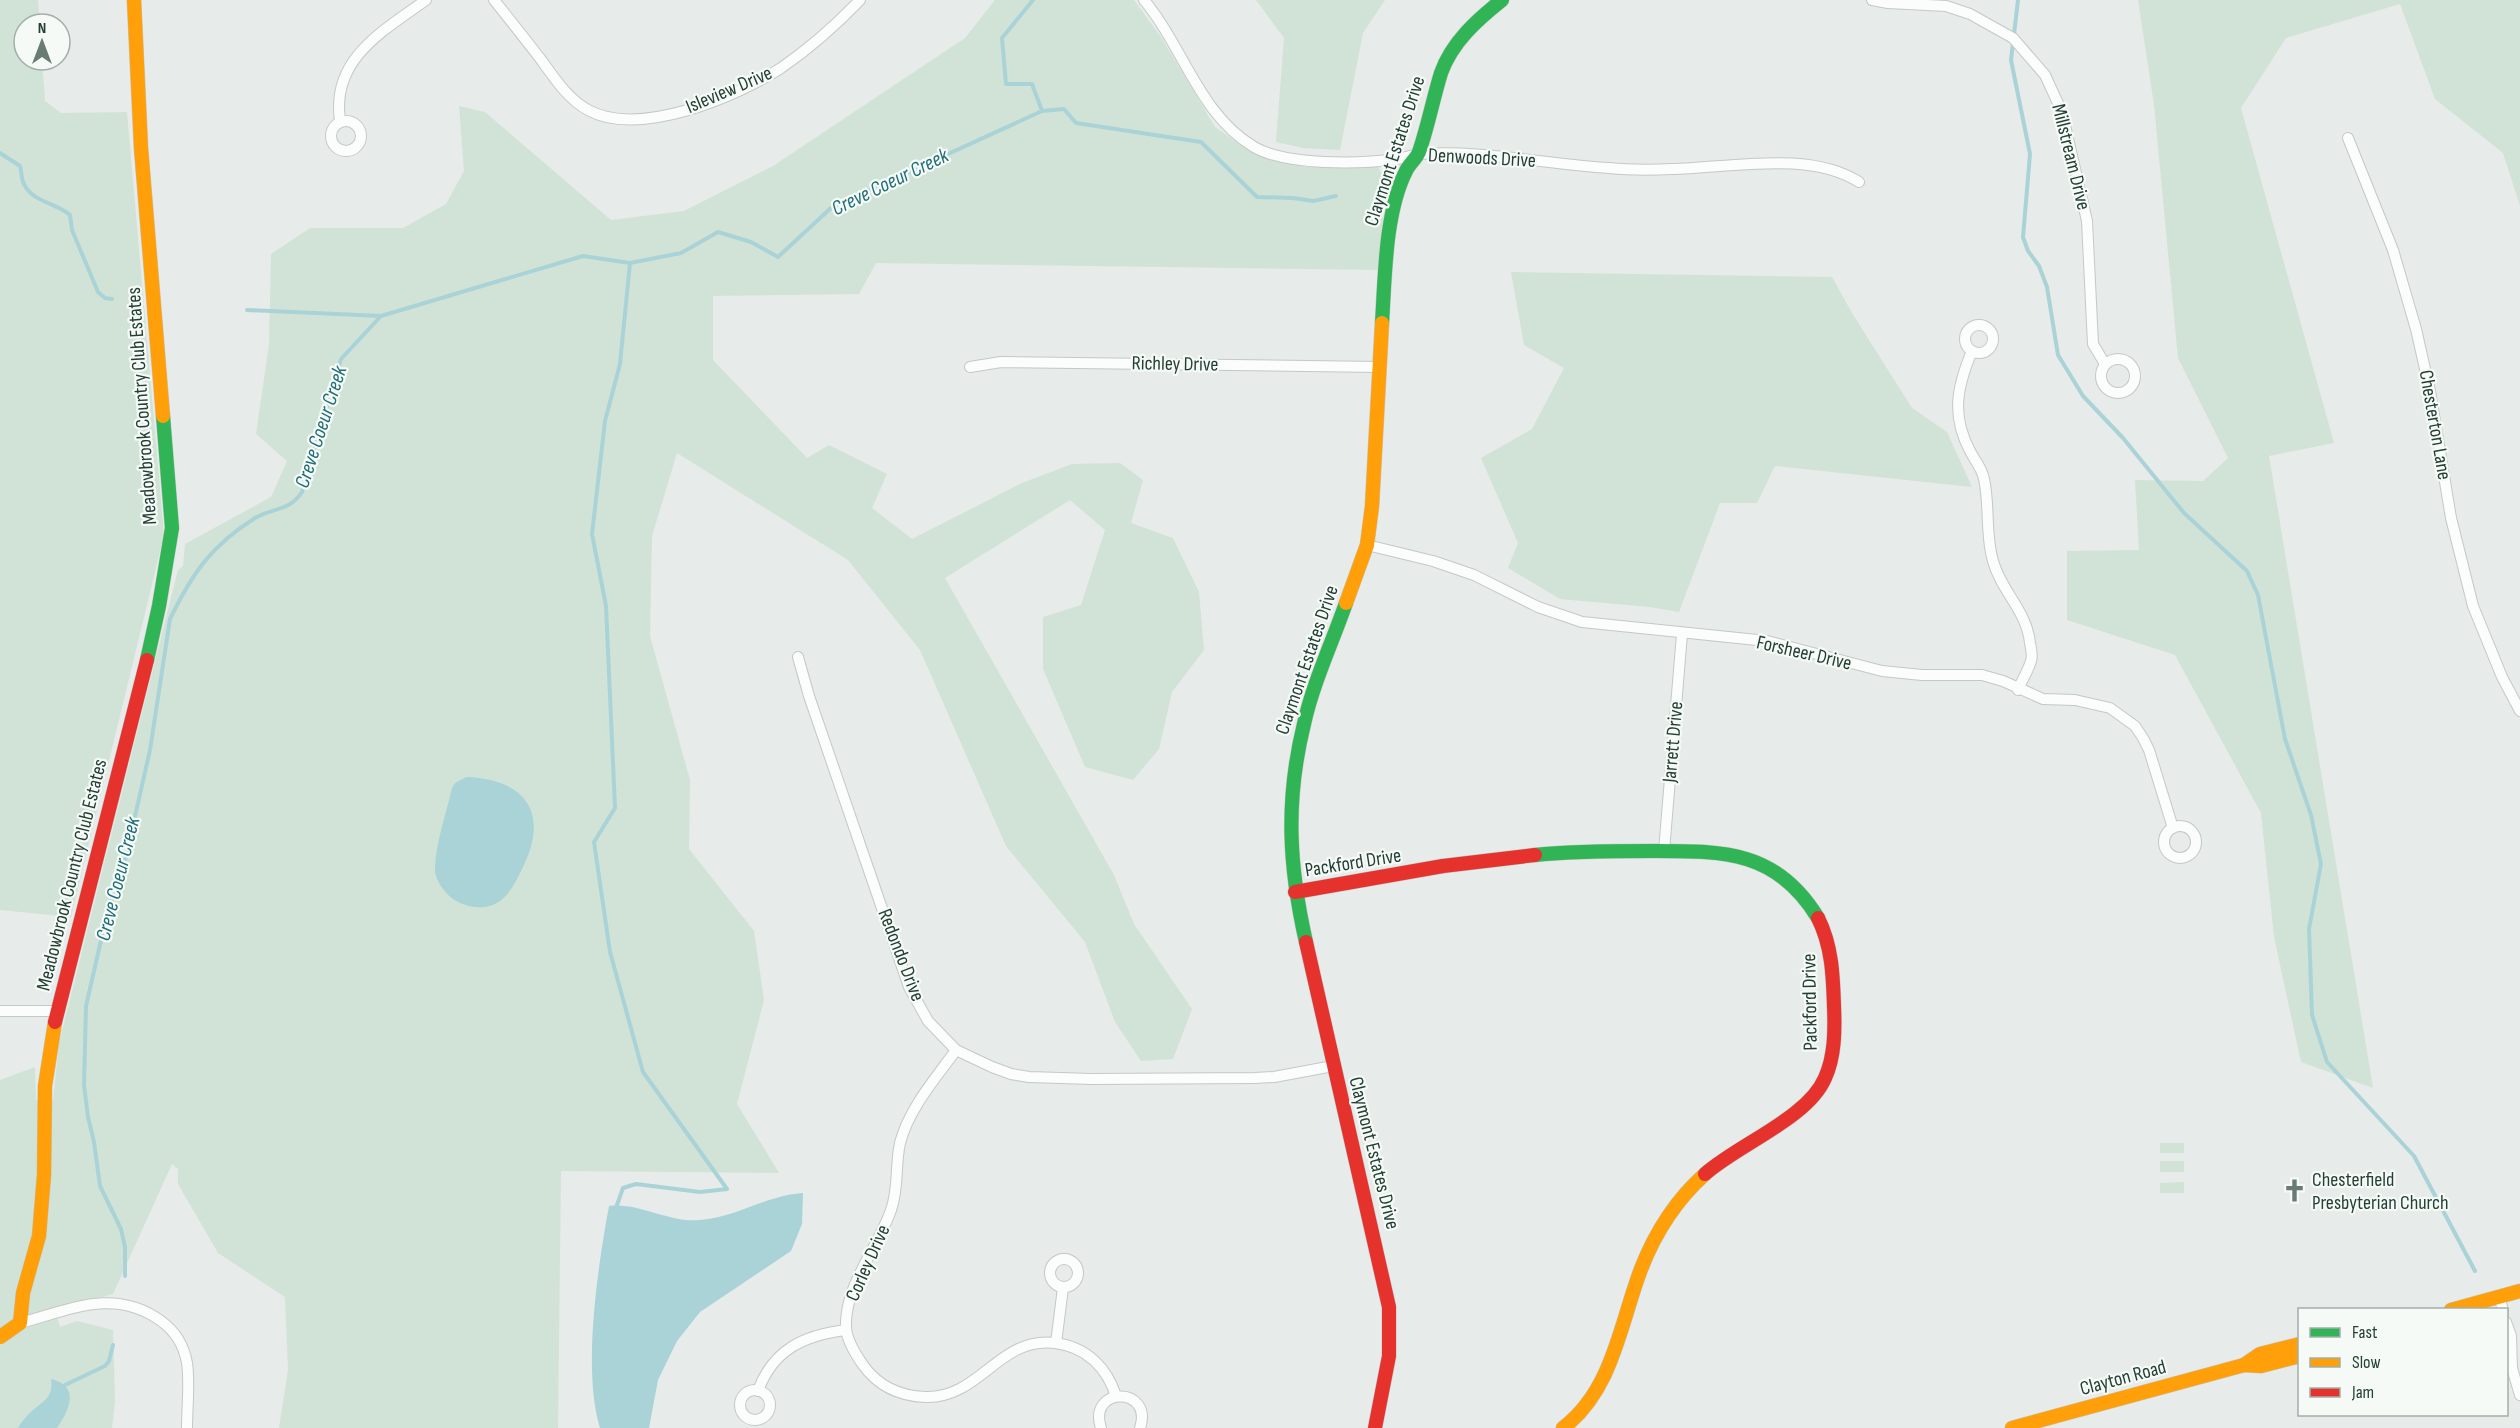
<svg xmlns="http://www.w3.org/2000/svg" width="2520" height="1428" font-family="'Sofia Sans Condensed',sans-serif">
<rect width="100%" height="100%" fill="#e7ebe9"/>
<g fill="#d1e3d6">
<path d="M 0,0 L 38,0 L 40,24 L 24,24 L 24,60 L 42,60 L 45,101 L 61,113 L 127,112 L 164,535 L 71,917 L 0,910 Z"/>
<path d="M 995,0 L 1134,0 L 1161,37 L 1215,127 L 1238,143 L 1268,158 L 1306,167 L 1349,164 L 1378,167 L 1386,181 L 1378,270 L 876,263 L 859,294 L 713,296 L 713,360 L 807,458 L 829,445 L 887,474 L 872,508 L 912,539 L 1022,483 L 1072,464 L 1120,463 L 1143,480 L 1131,523 L 1173,538 L 1199,592 L 1204,650 L 1172,692 L 1159,749 L 1133,780 L 1085,767 L 1043,669 L 1043,617 L 1081,605 L 1105,530 L 1070,500 L 945,578 L 1114,875 L 1134,924 L 1192,1009 L 1173,1059 L 1141,1061 L 1115,1022 L 1085,942 L 1006,846 L 920,650 L 848,560 L 677,453 L 652,536 L 650,636 L 690,780 L 689,849 L 754,931 L 764,1000 L 737,1104 L 779,1173 L 561,1171 L 558,1428 L 279,1428 L 288,1370 L 285,1297 L 218,1253 L 178,1184 L 178,1169 L 172,1164 L 113,1294 L 13,1320 L 0,1330 L 0,1080 L 35,1067 L 36,1100 L 53,1101 L 59,1043 L 178,570 L 183,566 L 185,544 L 271,497 L 287,461 L 256,434 L 269,344 L 271,254 L 310,228 L 403,228 L 446,204 L 464,171 L 459,106 L 485,112 L 611,220 L 684,211 L 773,166 L 965,38 Z"/>
<path d="M 1256,0 L 1385,0 L 1363,33 L 1340,150 L 1303,148 L 1276,142 L 1284,38 Z"/>
<path d="M 2138,0 L 2520,0 L 2520,206 L 2503,153 L 2435,99 L 2400,4 L 2286,38 L 2241,108 L 2334,443 L 2269,456 L 2373,1088 L 2301,1062 L 2274,937 L 2261,813 L 2175,655 L 2067,620 L 2067,551 L 2139,550 L 2135,480 L 2203,481 L 2228,458 L 2178,358 L 2154,105 Z"/>
<path d="M 1511,272 L 1832,277 L 1852,313 L 1912,408 L 1947,432 L 1972,487 L 1775,466 L 1757,503 L 1720,503 L 1679,612 L 1650,607 L 1560,599 L 1508,568 L 1518,543 L 1481,458 L 1532,429 L 1564,368 L 1524,345 Z"/>
<rect x="2160" y="1143" width="24" height="10"/>
<rect x="2160" y="1161" width="24" height="11"/>
<path d="M 2184,1182 L 2184,1193 L 2160,1193 L 2160,1183 Z"/>
<path d="M 57,1318 L 60,1327 L 77,1321 L 113,1330 L 115,1402 L 112,1428 L 0,1428 L 0,1346 L 21,1328 Z"/>
</g>
<g fill="#aad3d7">
<path d="M 466,777 C 525,779 550,812 523,867 C 517,879 511,893 500,901 C 486,911 466,908 453,899 C 445,893 434,879 435,868 C 436,842 446,814 452,788 L 455,783 Z"/>
<path d="M 803,1193 L 802,1224 L 791,1251 L 700,1312 L 677,1341 L 658,1380 L 649,1428 L 600,1428 C 582,1370 598,1266 609,1206 C 639,1202 668,1223 700,1220 C 735,1218 767,1195 803,1193 Z"/>
<path d="M 51,1379 C 81,1386 69,1411 57,1428 L 18,1428 C 21,1423 25,1417 30,1413 C 42,1401 54,1399 51,1379 Z"/>
</g>
<g fill="none" stroke-linecap="round" stroke-linejoin="round">
<g stroke="#aad3d7" stroke-width="4">
<path d="M 2018,0 L 2011,60 L 2030,154 L 2023,237 L 2028,251 L 2039,266 L 2047,287 L 2058,355 L 2083,396 L 2123,438 L 2184,513 L 2247,571 L 2258,595 L 2285,739 L 2311,815 L 2321,864 L 2309,929 L 2312,1015 L 2327,1062 L 2414,1156 L 2475,1271"/>
<path d="M 1042,111 L 1064,109 L 1076,123 L 1201,142 L 1257,197 L 1293,198 L 1313,201 L 1336,196"/>
<path d="M 0,153 L 20,166 C 22,173 21,180 25,186 C 34,202 58,204 70,215 L 72,230 L 98,292 L 105,298 L 112,299"/>
<path d="M 247,310 L 381,316"/>
<path d="M 617,1205 L 623,1188 L 636,1184 L 700,1192 L 727,1189 L 643,1072 L 610,952 L 594,842 L 615,808 L 606,606 L 592,534 L 605,421 L 620,364 L 630,263"/>
<path d="M 125,1276 L 125,1247 L 121,1229 L 100,1186 L 94,1142 L 88,1117 L 84,1085 L 86,1006 L 107,914 L 124,865 L 150,750 L 170,619 C 193,572 211,546 255,518 C 272,508 290,511 302,492 L 341,359 L 381,316 L 583,256 L 630,263 L 681,253 L 718,232 L 751,242 L 778,257 L 832,207 L 1042,111 L 1032,84 L 1006,84 L 1002,38 L 1033,0"/>
<path d="M 65,1385 L 105,1366 L 109,1361 L 113,1345"/>
</g>
<defs>
<g id="street">
<path d="M 494,0 C 510,20 526,40 542,61 C 555,79 568,99 588,110 C 639,138 736,97 781,68 C 810,48 836,25 860,0"/>
<path d="M 1144,0 C 1184,48 1199,114 1254,147 C 1287,166 1360,164 1397,159 C 1404,158 1412,155 1419,154 C 1483,150 1545,164 1609,168 C 1629,170 1651,170 1672,169 C 1729,168 1809,150 1859,182"/>
<path d="M 1872,0 L 1888,3 L 1946,6 L 1970,14 L 2013,38 L 2045,75 L 2062,112 L 2087,221 L 2093,344 L 2105,364"/>
<path d="M 340,120 C 331,59 383,31 426,0"/>
<circle cx="346" cy="136" r="15"/>
<path d="M 2348,138 L 2393,250 L 2416,329 L 2430,391 L 2451,518 L 2473,606 L 2502,677 L 2520,711"/>
<circle cx="1979" cy="339" r="14"/>
<path d="M 1972,351 C 1957,387 1951,415 1970,451 C 1975,461 1982,468 1984,479 C 1990,506 1985,534 1993,561 C 2001,591 2027,611 2030,643 C 2031,649 2033,655 2031,661 C 2028,671 2022,680 2018,690"/>
<circle cx="2118" cy="376" r="17"/>
<path d="M 970,367 L 1001,362 L 1380,367"/>
<path d="M 1367,545 L 1433,561 L 1474,575 L 1538,607 L 1582,622 L 1767,641 L 1882,671 L 1922,675 L 1982,675 L 2003,681 L 2043,699 L 2075,700 L 2110,708 L 2135,726 L 2143,738 L 2149,750 L 2173,828"/>
<path d="M 798,657 L 809,696 L 909,987 L 928,1021 L 956,1050 L 992,1067 L 1011,1074 L 1029,1077 L 1092,1079 L 1255,1078 L 1274,1077 L 1333,1066"/>
<circle cx="2180" cy="842" r="16"/>
<path d="M 1664,851 L 1682,634"/>
<path d="M 0,1011 L 57,1011"/>
<path d="M 956,1050 C 936,1078 909,1108 900,1143 C 895,1165 899,1188 891,1210 C 878,1248 844,1286 846,1328 C 847,1341 856,1355 863,1365 C 878,1386 900,1396 925,1397 C 980,1399 999,1336 1055,1343 C 1087,1347 1107,1368 1116,1396"/>
<circle cx="1064" cy="1273" r="14"/>
<path d="M 2499,1297 L 2503,1310"/>
<path d="M 2506,1322 L 2511,1336 L 2512,1368 L 2520,1395"/>
<path d="M 20,1323 C 70,1310 114,1287 161,1321 C 175,1331 184,1346 187,1363 C 190,1384 187,1407 187,1428"/>
<path d="M 1056,1343 L 1063,1288"/>
<circle cx="755" cy="1405" r="15"/>
<path d="M 758,1391 C 773,1349 805,1335 846,1330"/>
<path d="M 1101,1428 C 1087,1386 1154,1386 1140,1428"/>
</g>
<g id="fast">
<path d="M 1382,323 C 1385,277 1385,212 1406,171 C 1409,164 1416,159 1419,152 C 1428,126 1433,99 1441,73 C 1452,42 1477,20 1502,0"/>
<path d="M 147,660 L 159,606 L 172,528 L 163,416"/>
<path d="M 1535,855 C 1573,851 1612,851 1650,851 C 1722,851 1776,849 1818,918"/>
<path d="M 1306,942 C 1289,867 1285,801 1304,724 C 1313,683 1332,643 1346,603"/>
</g>
<g id="slow">
<path d="M 134,0 L 141,148 L 163,416"/>
<path d="M 1346,603 L 1367,545 L 1372,506 L 1382,323"/>
<path d="M 2451,1310 L 2520,1291"/>
<path d="M 0,1337 L 20,1323 L 23,1293 L 39,1236 L 44,1175 L 45,1086 L 55,1022"/>
<path d="M 2244,1365 L 2261,1366 L 2300,1356"/>
<path d="M 1563,1428 C 1613,1390 1620,1324 1641,1269 C 1655,1233 1676,1200 1705,1174"/>
<path d="M 2012,1428 L 2244,1365 L 2260,1354 L 2300,1344"/>
</g>
<g id="jam">
<path d="M 1295,892 L 1443,866 L 1535,855"/>
<path d="M 1306,942 L 1389,1307 L 1389,1356 L 1375,1428"/>
<path d="M 55,1022 L 147,660"/>
<path d="M 1705,1174 C 1739,1144 1808,1118 1825,1078 C 1835,1056 1835,1030 1834,1006 C 1833,975 1832,946 1818,918"/>
</g>
</defs>
<use href="#street" stroke="#c4c8c6" stroke-width="12"/>
<use href="#fast" stroke="#c3c9c6" stroke-width="15"/>
<use href="#slow" stroke="#c3c9c6" stroke-width="15"/>
<use href="#jam" stroke="#c3c9c6" stroke-width="15"/>
<use href="#street" stroke="#fbfcfc" stroke-width="10"/>
<use href="#fast" stroke="#30b455" stroke-width="14"/>
<use href="#slow" stroke="#ff9f0a" stroke-width="14"/>
<use href="#jam" stroke="#e5322d" stroke-width="14"/>
</g>
<defs>
<symbol id="church-bare" viewBox="-9 -9 18 18"><path d="M-1.2-6h2.4v3.5h3.3v2.4h-3.3V6h-2.4V-.1h-3.3v-2.4h3.3Z" fill="#697b75" stroke="#f5faf7" stroke-width="2.5" paint-order="stroke"/></symbol>
</defs>
<g fill-rule="evenodd">
<use href="#church-bare" x="2278" y="1174" width="33" height="33"/>
</g>
<g text-anchor="middle" dominant-baseline="central" stroke-width="4.5" stroke-linejoin="round" paint-order="stroke">
<g font-size="20" fill="#253f36" stroke="#f5faf7">
<text transform="translate(729 90) rotate(-23)">Isleview Drive</text>
<text transform="translate(1395 151) rotate(-72)">Claymont Estates Drive</text>
<text transform="translate(2071 157) rotate(76)">Millstream Drive</text>
<text transform="translate(1482 158) rotate(3)">Denwoods Drive</text>
<text transform="translate(1175 364) rotate(1)">Richley Drive</text>
<text transform="translate(142 406) rotate(-94)">Meadowbrook Country Club Estates</text>
<text transform="translate(2435 425) rotate(80)">Chesterton Lane</text>
<text transform="translate(1804 653) rotate(13)">Forsheer Drive</text>
<text transform="translate(1307 660) rotate(-71)">Claymont Estates Drive</text>
<text transform="translate(1673 742) rotate(-85)">Jarrett Drive</text>
<text transform="translate(1353 863) rotate(-9)">Packford Drive</text>
<text transform="translate(72 875) rotate(-76)">Meadowbrook Country Club Estates</text>
<text transform="translate(901 955) rotate(69)">Redondo Drive</text>
<text transform="translate(1810 1002) rotate(-91)">Packford Drive</text>
<text transform="translate(1374 1153) rotate(76)">Claymont Estates Drive</text>
<text transform="translate(868 1263) rotate(-66)">Corley Drive</text>
<text transform="translate(2123 1378) rotate(-15)">Clayton Road</text>
</g>
<g font-size="20" fill="#253f36" stroke="#f5faf7" text-anchor="start">
<text x="2312" y="1180">Chesterfield<tspan x="2312" dy="23">Presbyterian Church</tspan></text>
</g>
<g font-size="21" font-style="italic" fill="#216e78" stroke="#f5faf7">
<text transform="translate(890 182) rotate(-26)">Creve Coeur Creek</text>
<text transform="translate(321 427) rotate(-72)">Creve Coeur Creek</text>
<text transform="translate(118 879) rotate(-76)">Creve Coeur Creek</text>
</g>
</g>
<rect x="2298" y="1308" width="210" height="108" fill="#f5faf7" stroke="#a2afaa" stroke-width="1.5"/>
<rect x="2310" y="1328" width="30" height="9" fill="#30b455" stroke="#a2afaa" stroke-width="1.5"/>
<text x="2352" y="1338" font-size="18" fill="#253f36">Fast</text>
<rect x="2310" y="1358" width="30" height="9" fill="#ff9f0a" stroke="#a2afaa" stroke-width="1.5"/>
<text x="2352" y="1368" font-size="18" fill="#253f36">Slow</text>
<rect x="2310" y="1388" width="30" height="9" fill="#e5322d" stroke="#a2afaa" stroke-width="1.5"/>
<text x="2352" y="1398" font-size="18" fill="#253f36">Jam</text>
<g transform="translate(42 42)"><circle r="28" fill="#f5faf7" stroke="#a2afaa" stroke-width="1.5"/>
<path d="M0-4.5L10 22L0 15L-10 22Z" fill="#697b75"/>
<text y="-9" font-size="16" font-weight="bold" text-anchor="middle" fill="#253f36">N</text>
</g>
</svg>
